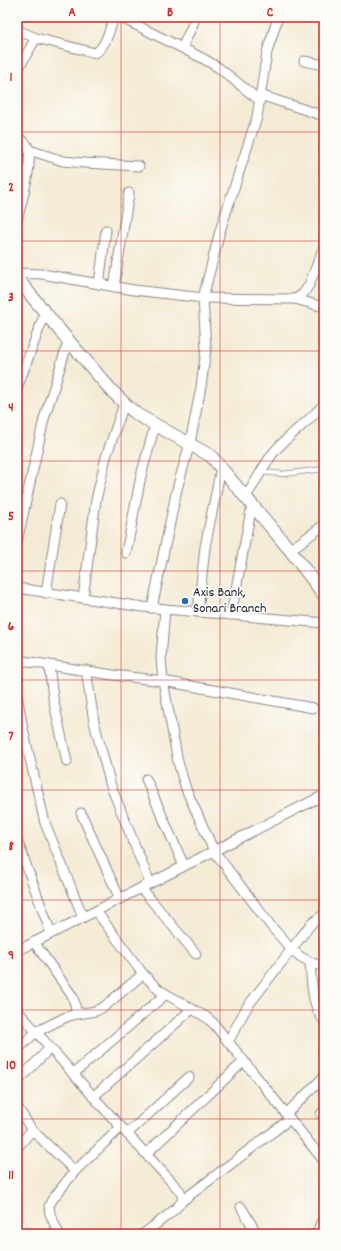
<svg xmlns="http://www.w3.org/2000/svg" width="341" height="1251" font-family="Dekko,sans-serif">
<rect width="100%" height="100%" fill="#fdfcf7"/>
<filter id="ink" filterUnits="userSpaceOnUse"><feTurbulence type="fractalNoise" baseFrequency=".025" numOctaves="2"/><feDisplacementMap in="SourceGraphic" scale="8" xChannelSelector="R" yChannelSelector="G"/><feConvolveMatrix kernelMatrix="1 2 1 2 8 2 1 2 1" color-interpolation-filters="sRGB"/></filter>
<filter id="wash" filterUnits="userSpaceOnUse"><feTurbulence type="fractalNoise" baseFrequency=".012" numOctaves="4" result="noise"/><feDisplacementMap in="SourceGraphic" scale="16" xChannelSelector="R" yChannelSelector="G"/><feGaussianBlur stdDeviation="0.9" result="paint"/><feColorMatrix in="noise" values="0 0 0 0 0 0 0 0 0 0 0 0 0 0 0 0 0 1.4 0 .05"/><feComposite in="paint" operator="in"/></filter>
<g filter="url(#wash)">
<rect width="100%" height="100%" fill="#f4ebd4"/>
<g id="blocks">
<path fill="#f2a9a8" d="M 21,148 L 23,152 L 23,158 L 21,158 L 17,157 L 17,149 Z"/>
</g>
</g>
<g filter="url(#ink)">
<use href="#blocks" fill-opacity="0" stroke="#8b8688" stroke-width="1"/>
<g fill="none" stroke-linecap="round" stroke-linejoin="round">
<defs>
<path id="lane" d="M 261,472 L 283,474 L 324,469"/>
<g id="street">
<path d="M 120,17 L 204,59 L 219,68 L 259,100"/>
<path d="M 17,30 L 36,38 L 95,53 C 106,47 110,28 114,17"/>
<path d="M 182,48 L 196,17"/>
<path d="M 304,61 L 324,65"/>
<path d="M 17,71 L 36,38"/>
<path d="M 260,95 L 324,116"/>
<path d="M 17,137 C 20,139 25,142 27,145 C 35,157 21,205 17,220"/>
<path d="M 29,150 L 63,161 L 85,163 L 139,166"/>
<path d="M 17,273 L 42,274 L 134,290 L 203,298 L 295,299 L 303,294 L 309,285 L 324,247"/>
<path d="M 99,284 L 106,230"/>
<path d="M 114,287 L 129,193"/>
<path d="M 295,299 L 324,307"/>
<path d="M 17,388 L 45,313"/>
<path d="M 246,497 C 255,483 263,466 274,452 C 289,434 309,422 324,404"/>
<path d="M 17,542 L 44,419 L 68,342"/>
<path d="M 290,550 L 324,525"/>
<path d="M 126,553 L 141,476 L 155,425"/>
<path d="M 17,588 L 143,607 L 324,623"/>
<path d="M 46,593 L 60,504"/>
<path d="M 83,598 L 96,500 L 106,457 L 124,404"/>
<path d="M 152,608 L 177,489 L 190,443 L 201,387 L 206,349 L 203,298 L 220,231 L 257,117 L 267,52 L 278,17"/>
<path d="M 165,609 L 161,658 L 163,681 L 178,762 L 186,789 L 214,851 L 271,926 L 291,949 L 301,957 L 310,962 L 324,967"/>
<path d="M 198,612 L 205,547 L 221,468"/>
<path d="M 231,615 L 252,505"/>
<path d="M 17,660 L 113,675 L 163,681 L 313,708"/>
<path d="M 49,665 L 53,698 L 67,762"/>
<path d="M 86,670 L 94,722 L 111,786 L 150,883"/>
<path d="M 17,695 L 23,729 L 45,823 L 83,917"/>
<path d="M 146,779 L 184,866"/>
<path d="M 81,813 L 120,899"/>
<path d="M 17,840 L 51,933"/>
<path d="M 141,888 L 196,954"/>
<path d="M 96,911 L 143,974 L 159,990 L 206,1017 L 214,1024 L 324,1161"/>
<path d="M 34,942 L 73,997 L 77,1014"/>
<path d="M 17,951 L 324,795"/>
<path d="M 310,962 C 312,983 311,1004 324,1021"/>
<path d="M 17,1010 L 99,1103 L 179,1190 C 181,1193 184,1197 182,1201 C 178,1209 151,1228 143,1234"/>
<path d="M 228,1042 L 247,1007 L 311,924 L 324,914"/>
<path d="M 17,1050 L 36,1032 L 66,1017 L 77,1014 L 96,1011 L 105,1006 L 143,974"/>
<path d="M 73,1074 L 166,994"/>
<path d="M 17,1082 L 50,1048"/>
<path d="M 93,1097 L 192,1009"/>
<path d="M 17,1107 L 32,1130 L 75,1171"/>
<path d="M 286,1114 L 324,1077"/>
<path d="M 321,1114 L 324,1111"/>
<path d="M 127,1134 L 189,1077"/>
<path d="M 17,1148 L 32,1130"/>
<path d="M 146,1154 L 244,1061"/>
<path d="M 182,1201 L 290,1119"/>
<path d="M 241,1207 L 257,1234"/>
<path d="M 59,1234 L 50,1214 L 49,1206 L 52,1200 L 75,1171 L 121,1127"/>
<path d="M 318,1234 L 319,1227 L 324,1217"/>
</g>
<path id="secondary" d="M 17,278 C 42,309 67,340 93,369 C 107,386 121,402 138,415 L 211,456 L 290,550 L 324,595"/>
</defs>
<use href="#lane" stroke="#8b8688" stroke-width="6"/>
<use href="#street" stroke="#8b8688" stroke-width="11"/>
<use href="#secondary" stroke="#8b8688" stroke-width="14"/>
<use href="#lane" stroke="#fff" stroke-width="4.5"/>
<use href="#street" stroke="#fff" stroke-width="9"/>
<use href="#secondary" stroke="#fff" stroke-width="12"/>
</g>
</g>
<path fill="none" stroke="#d62828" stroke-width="1" stroke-opacity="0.55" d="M 121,17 L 121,1234M 220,17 L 220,1234M 17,132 L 324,132M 17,241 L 324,241M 17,351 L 324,351M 17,461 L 324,461M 17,571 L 324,571M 17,680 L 324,680M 17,790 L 324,790M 17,900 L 324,900M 17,1010 L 324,1010M 17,1119 L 324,1119"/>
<circle fill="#1f6fb2" stroke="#fdfcf7" stroke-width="1.5" cx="185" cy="601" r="4"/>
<g text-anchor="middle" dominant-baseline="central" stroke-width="3.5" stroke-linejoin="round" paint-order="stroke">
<g font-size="14" fill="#22223b" stroke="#fdfcf7" text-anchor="start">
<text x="193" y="593">Axis Bank,<tspan x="193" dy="16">Sonari Branch</tspan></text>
</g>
</g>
<rect width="341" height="1251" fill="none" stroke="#fdfcf7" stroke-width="44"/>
<rect x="22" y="22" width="297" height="1207" fill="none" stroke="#d62828" stroke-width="1.5"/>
<g font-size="13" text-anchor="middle" font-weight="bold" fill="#d62828">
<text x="72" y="16">A</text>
<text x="170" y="16">B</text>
<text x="270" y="16">C</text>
<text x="11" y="81">1</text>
<text x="11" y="191">2</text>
<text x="11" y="301">3</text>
<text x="11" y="411">4</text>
<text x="11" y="520">5</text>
<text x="11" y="630">6</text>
<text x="11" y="740">7</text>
<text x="11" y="850">8</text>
<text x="11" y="959">9</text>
<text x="11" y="1069">10</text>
<text x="11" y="1179">11</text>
</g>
</svg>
